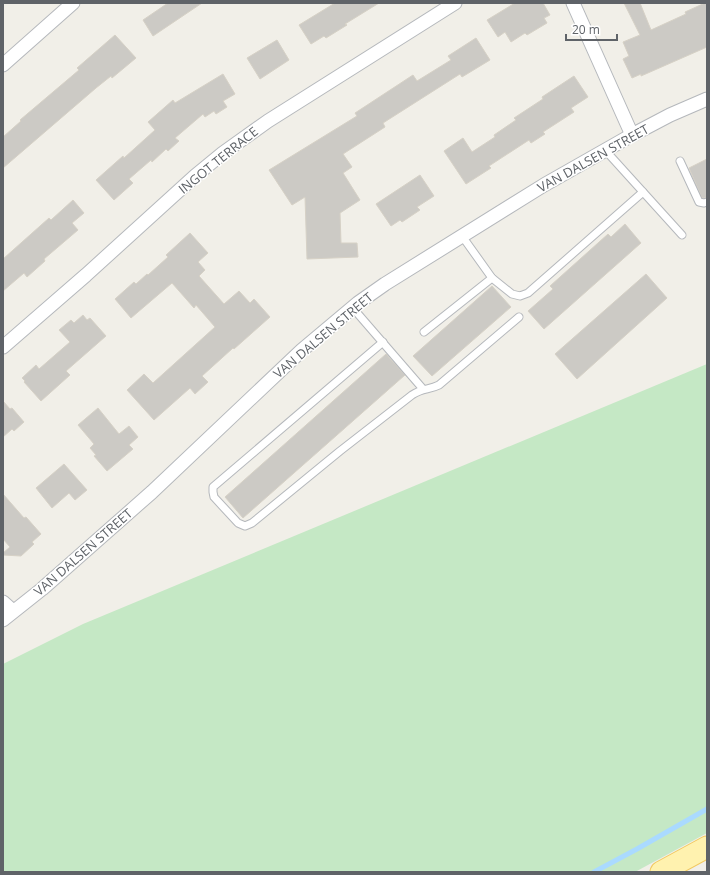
<svg xmlns="http://www.w3.org/2000/svg" width="710" height="875" font-family="'Open Sans',sans-serif">
<rect width="100%" height="100%" fill="#f1efe8"/>
<path fill="#c5e8c5" d="M 707,364 L 707,833 L 635,872 L 3,872 L 3,664 L 83,624 Z"/>
<g fill="none" stroke-linecap="round" stroke-linejoin="round">
<path stroke="#aadaff" stroke-width="5" d="M 594,872 L 637,849 L 707,809"/>
</g>
<g fill="#cccac5" stroke="#d6d1c6">
<path d="M 168,3 L 202,3 L 153,36 L 143,20 Z"/>
<path d="M 335,3 L 379,3 L 345,24 L 347,25 L 326,38 L 324,36 L 311,44 L 299,25 Z"/>
<path d="M 515,3 L 543,3 L 550,15 L 544,18 L 547,23 L 527,35 L 525,33 L 511,42 L 505,32 L 498,37 L 487,20 Z"/>
<path d="M 624,3 L 640,3 L 651,30 L 686,14 L 685,12 L 705,3 L 707,3 L 707,47 L 641,76 L 641,74 L 632,78 L 623,59 L 629,56 L 623,42 L 640,35 Z"/>
<path d="M 115,35 L 136,58 L 112,78 L 111,76 L 96,88 L 3,168 L 3,137 L 21,121 L 20,120 L 79,70 L 77,68 Z"/>
<path d="M 476,38 L 490,60 L 462,77 L 460,74 L 383,123 L 385,127 L 343,154 L 352,167 L 343,173 L 360,200 L 340,213 L 341,243 L 357,243 L 358,257 L 307,259 L 305,197 L 292,205 L 269,170 L 357,116 L 355,113 L 413,75 L 417,81 L 451,60 L 448,56 Z"/>
<path d="M 277,40 L 289,60 L 260,79 L 247,58 Z"/>
<path d="M 223,74 L 235,94 L 223,101 L 227,107 L 216,114 L 214,111 L 205,117 L 203,114 L 175,138 L 179,141 L 168,151 L 166,149 L 152,162 L 151,160 L 129,179 L 133,183 L 114,200 L 96,180 L 123,156 L 124,158 L 155,130 L 148,122 L 173,100 L 175,103 Z"/>
<path d="M 574,76 L 588,97 L 571,108 L 574,112 L 543,132 L 545,134 L 531,143 L 529,140 L 489,166 L 491,168 L 466,184 L 444,151 L 463,138 L 472,152 L 495,137 L 494,135 L 516,120 L 514,118 L 543,99 L 542,97 Z"/>
<path d="M 707,159 L 707,197 L 704,198 L 702,198 L 689,168 Z"/>
<path d="M 420,175 L 434,196 L 417,207 L 420,210 L 402,222 L 400,220 L 391,226 L 376,204 Z"/>
<path d="M 73,200 L 84,213 L 72,223 L 78,230 L 44,259 L 45,261 L 27,277 L 24,273 L 3,291 L 3,259 L 49,218 L 51,220 Z"/>
<path d="M 625,224 L 641,243 L 544,329 L 528,311 L 553,289 L 550,286 L 608,234 L 611,237 Z"/>
<path d="M 190,233 L 208,253 L 198,262 L 205,270 L 199,276 L 224,304 L 239,291 L 250,303 L 254,299 L 270,317 L 234,349 L 233,348 L 202,376 L 208,382 L 195,394 L 190,388 L 154,420 L 127,390 L 144,374 L 153,383 L 215,327 L 196,305 L 194,308 L 172,283 L 131,318 L 115,299 L 134,282 L 136,284 L 147,274 L 148,275 L 168,257 L 166,255 Z"/>
<path d="M 646,274 L 667,298 L 577,379 L 555,354 Z"/>
<path d="M 492,286 L 511,307 L 432,376 L 413,356 Z"/>
<path d="M 83,315 L 87,320 L 90,318 L 106,336 L 66,371 L 70,375 L 41,401 L 24,382 L 25,381 L 22,378 L 36,365 L 39,369 L 70,342 L 59,330 L 71,320 L 74,323 Z"/>
<path d="M 386,354 L 405,375 L 243,518 L 225,497 Z"/>
<path d="M 3,401 L 10,409 L 12,408 L 24,422 L 14,431 L 12,429 L 3,437 Z"/>
<path d="M 98,408 L 119,434 L 129,426 L 138,437 L 129,445 L 133,449 L 107,471 L 94,456 L 96,455 L 90,448 L 94,444 L 78,425 Z"/>
<path d="M 64,464 L 87,490 L 75,500 L 69,493 L 52,508 L 36,488 Z"/>
<path d="M 3,494 L 24,518 L 26,517 L 41,534 L 32,542 L 34,544 L 21,556 L 3,555 L 3,553 L 10,547 L 3,539 Z"/>
</g>
<g fill="none" stroke-linecap="round" stroke-linejoin="round">
<defs>
<g id="lane">
<path d="M 605,150 L 682,235"/>
<path d="M 680,161 L 699,202 L 704,203 L 707,202"/>
<path d="M 462,236 L 492,278 L 512,294 L 520,296 L 528,293 L 643,192"/>
<path d="M 352,307 L 423,389"/>
<path d="M 424,332 L 492,278"/>
<path d="M 383,342 L 213,487 L 213,492 L 214,497 L 238,523 L 245,526 L 252,523 L 340,451 L 412,395 C 422,388 429,390 439,385 L 519,317"/>
</g>
<g id="street">
<path d="M 573,3 L 632,135"/>
<path d="M 3,65 L 73,3"/>
<path d="M 3,347 L 86,275 L 195,176 L 223,153 L 268,121 L 455,3"/>
<path d="M 3,602 L 13,611"/>
<path d="M 3,620 L 42,589 L 152,492 L 302,350 L 358,303 L 385,284 L 544,185 L 632,135 L 670,115 L 707,99"/>
</g>
<path id="primary" d="M 661,872 L 707,847"/>
</defs>
<use href="#lane" stroke="#b5b8bc" stroke-width="9"/>
<use href="#street" stroke="#b5b8bc" stroke-width="15"/>
<use href="#primary" stroke="#f2c960" stroke-width="23"/>
<use href="#lane" stroke="#fff" stroke-width="7"/>
<use href="#street" stroke="#fff" stroke-width="13"/>
<use href="#primary" stroke="#fff2af" stroke-width="21"/>
</g>
<g text-anchor="middle" dominant-baseline="central" stroke-width="3" stroke-linejoin="round" paint-order="stroke">
<g font-size="13" fill="#5f6368" stroke="#fff">
<text transform="translate(593 158) rotate(-29)">VAN DALSEN STREET</text>
<text transform="translate(218 160) rotate(-39)">INGOT TERRACE</text>
<text transform="translate(323 335) rotate(-40)">VAN DALSEN STREET</text>
<text transform="translate(83 552) rotate(-41)">VAN DALSEN STREET</text>
</g>
</g>
<rect width="710" height="875" fill="none" stroke="#5f6368" stroke-width="8"/>
<path d="M566 34v6h51v-6" fill="none" stroke="#5f6368" stroke-width="2"/>
<text x="572" y="34" font-size="12" fill="#5f6368" stroke="#ffffff" stroke-width="3" paint-order="stroke">20 m</text>
</svg>
